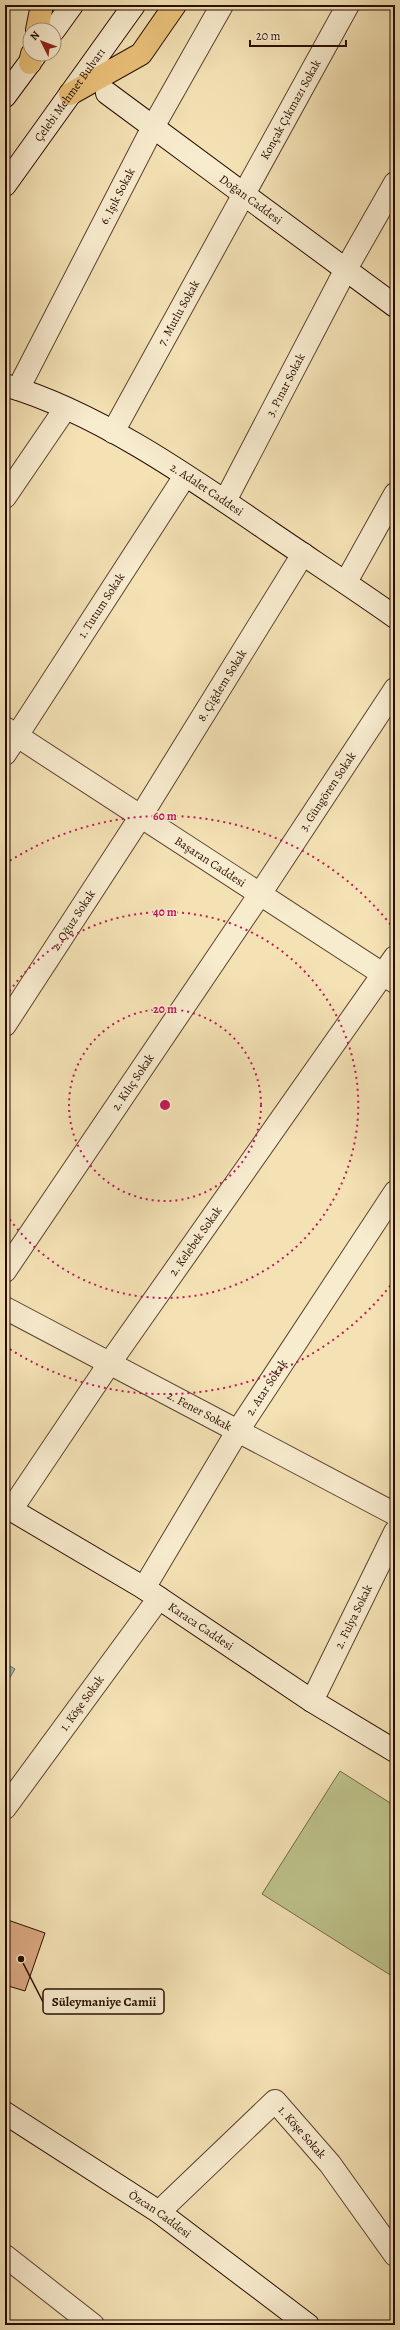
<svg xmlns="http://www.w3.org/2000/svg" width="400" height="2330" font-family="Alegreya,serif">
<rect width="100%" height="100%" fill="#f4e2b5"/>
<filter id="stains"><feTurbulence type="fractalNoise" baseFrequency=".005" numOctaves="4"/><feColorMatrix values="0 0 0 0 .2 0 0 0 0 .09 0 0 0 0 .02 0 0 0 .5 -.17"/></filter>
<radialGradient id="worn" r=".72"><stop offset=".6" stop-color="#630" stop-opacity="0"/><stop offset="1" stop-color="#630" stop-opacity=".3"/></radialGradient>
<path fill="#bec38c" stroke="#746847" d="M 340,1771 L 395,1806 L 395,1978 L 262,1894 Z"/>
<path fill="#9fbcb6" stroke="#70766e" d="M 5,1663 L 15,1669 L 5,1686 Z"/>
<path fill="#dba983" stroke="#290d02" d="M 5,1919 L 45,1933 L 25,1991 L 5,1985 Z"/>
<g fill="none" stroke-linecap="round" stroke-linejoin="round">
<defs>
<g id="street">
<path id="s1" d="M 18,389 L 153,127 L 222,5"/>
<path id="s2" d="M 113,432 L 348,5"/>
<path d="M 5,497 L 65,409"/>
<path id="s3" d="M 225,501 L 346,269 L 395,183"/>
<path d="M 346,582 L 395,494"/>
<path id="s4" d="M 5,728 L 395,982"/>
<path id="s5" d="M 5,754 L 185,476"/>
<path id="s6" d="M 5,1025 L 141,816 L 303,554"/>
<path id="s7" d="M 5,1271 L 260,894 L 395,689"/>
<path id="s8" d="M 5,1308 L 395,1514"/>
<path id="s9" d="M 11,1510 L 109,1364 L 395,957"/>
<path id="s10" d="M 144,1588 L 237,1432 L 395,1192"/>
<path id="s11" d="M 312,1701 L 395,1532"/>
<path id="s12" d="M 5,1808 L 159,1598"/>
<path id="s13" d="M 159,2212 L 275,2101 L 330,2164 L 395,2255"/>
<path d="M 5,2256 L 93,2325"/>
</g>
<g id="secondary">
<path d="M 54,30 L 72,5"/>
<path id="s14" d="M 107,93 L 395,306"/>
<path d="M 5,96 L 36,54"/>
<path id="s15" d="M 5,185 L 134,5"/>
<path id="s16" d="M 5,385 C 97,412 190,477 270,532 C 311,560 354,588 395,617"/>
<path id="s17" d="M 5,1506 L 144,1588 L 312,1701 L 395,1751"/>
<path id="s18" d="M 5,2113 L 159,2212 L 308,2325"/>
</g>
<g id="highway">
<path d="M 37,30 L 42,5"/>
<path d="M 30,63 L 32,54"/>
<path d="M 70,94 L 141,54 L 175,5"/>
</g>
</defs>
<use href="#street" stroke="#5c422f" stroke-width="24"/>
<use href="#secondary" stroke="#290d02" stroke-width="24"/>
<use href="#highway" stroke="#290d02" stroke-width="24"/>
<use href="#street" stroke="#f8eccf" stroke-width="22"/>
<use href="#secondary" stroke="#f8eccf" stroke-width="22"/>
<use href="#highway" stroke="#eac17a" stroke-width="22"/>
</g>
<g fill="none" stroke="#c2185b" stroke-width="2" stroke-dasharray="2 4">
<circle cx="165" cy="1105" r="96"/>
<path d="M6 996A193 193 0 1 1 6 1214"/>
<path d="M394 1281A289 289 0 0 1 5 1346M5 864A289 289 0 0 1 394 929"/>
</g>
<g text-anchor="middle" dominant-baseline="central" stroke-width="3" stroke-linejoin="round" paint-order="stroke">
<g font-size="12" fill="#290d02" stroke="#f8eccf">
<text stroke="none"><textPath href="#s15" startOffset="111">Çelebi Mehmet Bulvarı</textPath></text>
<text stroke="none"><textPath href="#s2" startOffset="368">Konçak Çıkmazı Sokak</textPath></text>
<text stroke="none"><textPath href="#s1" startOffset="217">6. Işık Sokak</textPath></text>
<text stroke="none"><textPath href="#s14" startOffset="179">Doğan Caddesi</textPath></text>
<text stroke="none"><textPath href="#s2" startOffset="136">7. Mutlu Sokak</textPath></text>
<text stroke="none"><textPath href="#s3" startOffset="131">3. Pınar Sokak</textPath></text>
<text stroke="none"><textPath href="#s16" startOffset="228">2. Adalet Caddesi</textPath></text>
<text stroke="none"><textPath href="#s5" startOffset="177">1. Tutum Sokak</textPath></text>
<text stroke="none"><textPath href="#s6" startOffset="403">8. Çiğdem Sokak</textPath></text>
<text stroke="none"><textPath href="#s7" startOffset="578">3. Güngören Sokak</textPath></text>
<text stroke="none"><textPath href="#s4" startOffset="245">Başaran Caddesi</textPath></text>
<text stroke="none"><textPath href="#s6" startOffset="125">2. Oğuz Sokak</textPath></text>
<text stroke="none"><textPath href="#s7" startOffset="228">2. Kılıç Sokak</textPath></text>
<text stroke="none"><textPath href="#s9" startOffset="326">2. Kelebek Sokak</textPath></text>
<text stroke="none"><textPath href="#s10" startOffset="235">2. Atar Sokak</textPath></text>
<text stroke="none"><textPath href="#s8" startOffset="220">2. Fener Sokak</textPath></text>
<text stroke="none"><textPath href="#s11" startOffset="94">2. Fulya Sokak</textPath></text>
<text stroke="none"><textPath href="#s17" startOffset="230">Karaca Caddesi</textPath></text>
<text stroke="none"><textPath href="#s12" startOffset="130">1. Köşe Sokak</textPath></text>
<text stroke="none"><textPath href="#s13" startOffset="202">1. Köşe Sokak</textPath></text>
<text stroke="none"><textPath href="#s18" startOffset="185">Özcan Caddesi</textPath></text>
</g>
</g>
<circle cx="165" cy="1105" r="6" fill="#c2185b" stroke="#f8eccf" stroke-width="2"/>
<g font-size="12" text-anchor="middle" font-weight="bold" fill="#c2185b" stroke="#f8eccf" stroke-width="3" stroke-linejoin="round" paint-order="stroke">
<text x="165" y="820">60 m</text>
<text x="165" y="916">40 m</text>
<text x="165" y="1013">20 m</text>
</g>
<path fill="none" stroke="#290d02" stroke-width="1.5" d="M21 1959L43 2002"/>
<circle fill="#290d02" stroke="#f8eccf" stroke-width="1.5" cx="21" cy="1959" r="4"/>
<rect fill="#f8eccf" stroke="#290d02" stroke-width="1.5" x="43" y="1989" width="121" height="25" rx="4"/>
<g font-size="13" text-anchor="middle" font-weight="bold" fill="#290d02">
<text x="104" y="2006">Süleymaniye Camii</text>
</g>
<rect width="400" height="2330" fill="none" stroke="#f4e2b5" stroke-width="20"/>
<rect x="6" y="6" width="388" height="2318" fill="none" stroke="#290d02" stroke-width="2"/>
<rect x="10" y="10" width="380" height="2310" fill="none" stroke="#290d02"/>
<g transform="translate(42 42) rotate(312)"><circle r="19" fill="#f8eccf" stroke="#a5937d"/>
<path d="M0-3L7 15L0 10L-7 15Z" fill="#8f2418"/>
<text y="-6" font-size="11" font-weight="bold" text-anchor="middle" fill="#290d02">N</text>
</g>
<path d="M250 40v6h96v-6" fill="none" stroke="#290d02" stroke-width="2"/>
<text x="256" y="40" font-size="12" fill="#290d02" stroke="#f8eccf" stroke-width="3" paint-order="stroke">20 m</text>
<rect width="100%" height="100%" filter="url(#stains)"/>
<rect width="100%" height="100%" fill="url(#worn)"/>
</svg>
